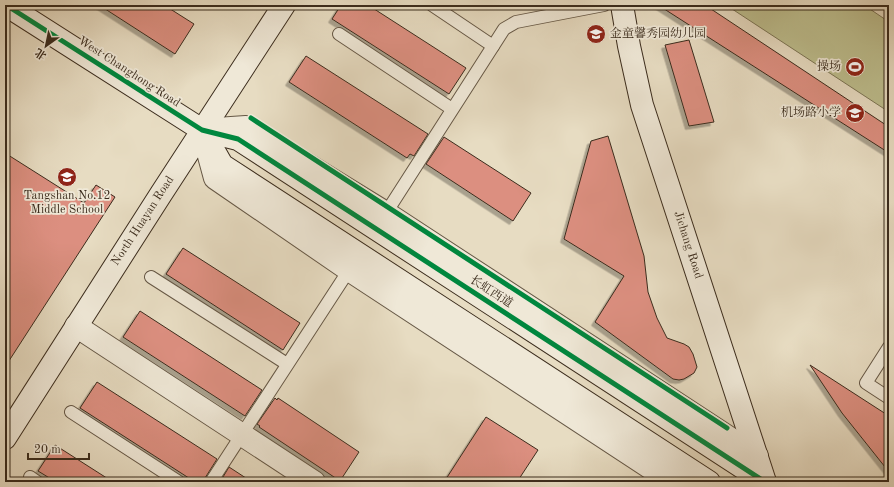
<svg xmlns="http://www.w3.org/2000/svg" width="894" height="487" font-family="'Old Standard TT','Noto Serif SC',serif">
<defs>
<filter id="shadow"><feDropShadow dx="-3.5" dy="3.5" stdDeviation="0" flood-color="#0004"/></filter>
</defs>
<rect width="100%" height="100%" fill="#e7dcc2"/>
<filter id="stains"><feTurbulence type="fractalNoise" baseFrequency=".005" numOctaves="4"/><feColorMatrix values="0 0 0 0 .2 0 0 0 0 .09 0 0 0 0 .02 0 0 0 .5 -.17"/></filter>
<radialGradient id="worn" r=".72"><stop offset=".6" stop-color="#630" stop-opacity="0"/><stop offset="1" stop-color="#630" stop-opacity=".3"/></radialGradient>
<path fill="#bdbe8e" stroke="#7c7556" d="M 726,5 L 864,5 L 889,22 L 889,112 Z"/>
<g fill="#dc8f80" stroke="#3b2c1d" filter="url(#shadow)">
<path d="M 99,5 L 164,5 L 194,24 L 175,54 Z"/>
<path d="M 341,5 L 368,5 L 466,68 L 449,94 L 332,19 Z"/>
<path d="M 658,5 L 705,5 L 889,127 L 889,153 Z"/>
<path d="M 689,40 L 714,122 L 689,126 L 665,45 Z"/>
<path d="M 306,56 L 428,134 L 414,156 L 410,154 L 407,158 L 289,82 Z"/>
<path d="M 608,136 L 644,256 L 648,292 L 657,318 L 667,338 L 684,344 L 689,347 L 693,354 L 697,367 L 694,373 L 684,379 L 679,380 L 673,379 L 595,322 L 624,276 L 564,239 L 591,141 Z"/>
<path d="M 444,137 L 531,193 L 513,221 L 426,164 Z"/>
<path d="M 5,153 L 84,203 L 96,185 L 115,197 L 5,367 Z"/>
<path d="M 183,248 L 300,323 L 283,350 L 166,274 Z"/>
<path d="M 140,311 L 262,390 L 245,416 L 123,337 Z"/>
<path d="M 810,365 L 889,416 L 889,472 L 842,413 Z"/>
<path d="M 97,382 L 217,459 L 205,478 L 204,482 L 195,482 L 80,408 Z"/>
<path d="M 275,398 L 277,400 L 278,398 L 359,452 L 340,481 L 259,427 L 260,426 L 257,424 Z"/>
<path d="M 486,417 L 538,450 L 517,482 L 444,482 Z"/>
<path d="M 55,445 L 113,482 L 56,482 L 38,471 Z"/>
<path d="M 229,467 L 252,482 L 220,482 Z"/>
</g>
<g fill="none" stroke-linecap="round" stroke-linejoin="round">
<defs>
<g id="lane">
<path d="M 432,5 L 493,46"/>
<path d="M 339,34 L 452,109"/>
<path d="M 386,213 L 504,29 L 516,22 L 604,5"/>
<path d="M 151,277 L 287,364"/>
<path d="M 889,347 L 866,383 L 889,398"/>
<path d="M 71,412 L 179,482"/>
<path d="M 30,477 L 37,482"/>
<path d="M 211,482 L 349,270"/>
</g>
<g id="street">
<path d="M 76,326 L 314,482"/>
<path d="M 672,482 L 349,270 L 215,178 L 202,130 L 246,127 L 386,213 L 757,456"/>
</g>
<g id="secondary">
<path d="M 6,5 L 202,130 L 238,139 L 765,482"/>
<path d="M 622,5 L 629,46 L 642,105 L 765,482"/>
<path d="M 202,130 L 222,165 L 709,482"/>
<path d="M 5,438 L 161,194 L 284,5"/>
</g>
</defs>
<use href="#lane" stroke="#665846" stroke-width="14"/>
<use href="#street" stroke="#665846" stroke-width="24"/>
<use href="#secondary" stroke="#3b2c1d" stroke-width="24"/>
<use href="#lane" stroke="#efe8d7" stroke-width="12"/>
<use href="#street" stroke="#efe8d7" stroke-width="22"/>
<use href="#secondary" stroke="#efe8d7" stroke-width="22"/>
<defs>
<g id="cycleway">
<path d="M 6,5 L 202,130 L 238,139 L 765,482"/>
<path d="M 251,118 L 727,428"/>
</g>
</defs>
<use href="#cycleway" stroke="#efe8d7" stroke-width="8"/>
<use href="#cycleway" stroke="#00873e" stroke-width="5"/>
</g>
<defs>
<symbol id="school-disc" viewBox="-11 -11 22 22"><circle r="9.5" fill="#8f2418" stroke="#efe8d7"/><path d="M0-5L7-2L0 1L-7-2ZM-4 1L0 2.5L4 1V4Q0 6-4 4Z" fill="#fff"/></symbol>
<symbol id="stadium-disc" viewBox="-11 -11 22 22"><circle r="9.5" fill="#8f2418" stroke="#efe8d7"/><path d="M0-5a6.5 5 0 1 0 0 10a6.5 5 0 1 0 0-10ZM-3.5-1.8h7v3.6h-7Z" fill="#fff"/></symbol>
</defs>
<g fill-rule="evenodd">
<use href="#school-disc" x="585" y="23" width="22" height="22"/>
<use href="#stadium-disc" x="844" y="56" width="22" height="22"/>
<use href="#school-disc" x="844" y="102" width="22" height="22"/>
<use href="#school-disc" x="56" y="166" width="22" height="22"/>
</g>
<g text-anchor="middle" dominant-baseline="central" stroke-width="3.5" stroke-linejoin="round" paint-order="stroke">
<g font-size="12" fill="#3b2c1d" stroke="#efe8d7" text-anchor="end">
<text x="610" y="34" text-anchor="start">金童馨秀园幼儿园</text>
<text x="841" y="67">操场</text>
<text x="841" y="113">机场路小学</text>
<text x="67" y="196" text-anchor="middle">Tangshan No.12<tspan x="67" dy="14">Middle School</tspan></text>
</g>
<g font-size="12" fill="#3b2c1d" stroke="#efe8d7">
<text transform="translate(129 72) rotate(33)">West Changhong Road</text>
<text transform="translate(143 221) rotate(-57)">North Huayan Road</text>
<text transform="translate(688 245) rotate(72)">Jichang Road</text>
<text transform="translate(491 292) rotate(33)">长虹西道</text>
</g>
</g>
<rect width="894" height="487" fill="none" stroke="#e7dcc2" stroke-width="20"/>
<rect x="6" y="6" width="882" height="475" fill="none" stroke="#3b2c1d" stroke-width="2"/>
<rect x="10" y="10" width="874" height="467" fill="none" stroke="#3b2c1d"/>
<g transform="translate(46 46) rotate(213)" stroke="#efe8d7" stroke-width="3" paint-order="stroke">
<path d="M0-3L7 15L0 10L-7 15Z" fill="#3b2c1d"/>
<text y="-6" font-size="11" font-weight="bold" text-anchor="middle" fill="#3b2c1d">北</text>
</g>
<path d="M28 453v6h61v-6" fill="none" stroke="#3b2c1d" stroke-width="2"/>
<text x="34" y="453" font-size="12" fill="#3b2c1d" stroke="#efe8d7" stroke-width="3" paint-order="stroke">20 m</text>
<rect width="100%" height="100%" filter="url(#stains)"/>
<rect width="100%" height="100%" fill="url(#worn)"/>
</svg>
